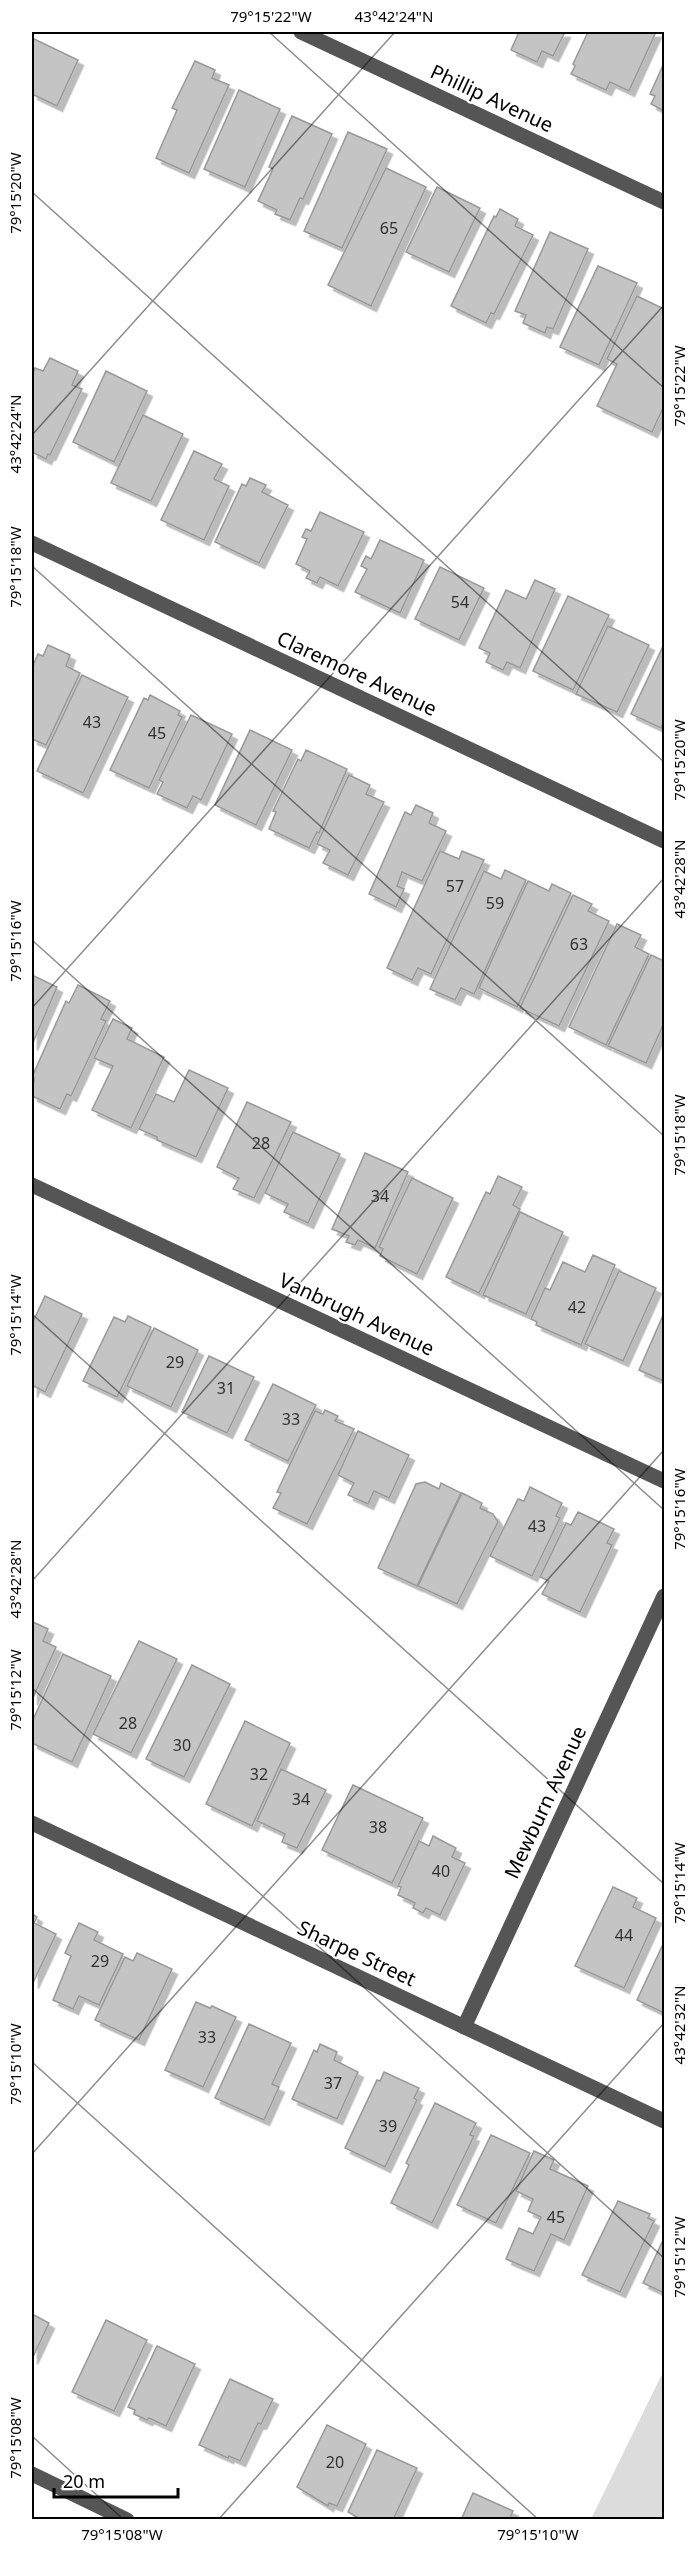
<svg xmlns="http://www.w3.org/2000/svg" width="696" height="2551" font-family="'Noto Sans',sans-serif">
<defs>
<filter id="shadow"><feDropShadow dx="5.5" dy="5.5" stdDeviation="0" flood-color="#0004"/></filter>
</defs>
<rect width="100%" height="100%" fill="#fff"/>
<path fill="#dcdcdc" d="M 664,2370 L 664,2519 L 591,2519 Z"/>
<g fill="#c4c4c4" stroke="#999" stroke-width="1.5" filter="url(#shadow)">
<path d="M 519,32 L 565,32 L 553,56 L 542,51 L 537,62 L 511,50 Z"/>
<path d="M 588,32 L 656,32 L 629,91 L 610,82 L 606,90 L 571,74 L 575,66 L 573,64 Z"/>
<path d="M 32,38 L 78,60 L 57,106 L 32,94 Z"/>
<path d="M 195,61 L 215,70 L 212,78 L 229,85 L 189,173 L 156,158 L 177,110 L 172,108 Z"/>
<path d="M 664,63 L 664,111 L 651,104 L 655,96 L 650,94 Z"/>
<path d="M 239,90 L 280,109 L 245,187 L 204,169 Z"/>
<path d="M 292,116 L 332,134 L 303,199 L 300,198 L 290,220 L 275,214 L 277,210 L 258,201 L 273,169 L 269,167 Z"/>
<path d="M 348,132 L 387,149 L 342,248 L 304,231 Z"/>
<path d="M 386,168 L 426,187 L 371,306 L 328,285 Z"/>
<path d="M 437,187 L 480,208 L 449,272 L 406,252 Z"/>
<path d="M 500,209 L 518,219 L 515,226 L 533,235 L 494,314 L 491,313 L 486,323 L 451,306 L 494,216 L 496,217 Z"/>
<path d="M 550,232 L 588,249 L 553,329 L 547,327 L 545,333 L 523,323 L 526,315 L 515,311 Z"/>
<path d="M 598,266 L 637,283 L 599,365 L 560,347 Z"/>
<path d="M 637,296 L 664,309 L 664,406 L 652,432 L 597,406 L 617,364 L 607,359 Z"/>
<path d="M 50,358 L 78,371 L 72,385 L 82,389 L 50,455 L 48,454 L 46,459 L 32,452 L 32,375 L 35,368 L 43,371 Z"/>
<path d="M 106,371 L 147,391 L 114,462 L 73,442 Z"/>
<path d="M 143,415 L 183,434 L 151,501 L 111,483 Z"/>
<path d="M 194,451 L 222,464 L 214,479 L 229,486 L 204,540 L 161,520 Z"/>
<path d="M 250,478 L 266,485 L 262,492 L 288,505 L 259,563 L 215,542 L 242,484 L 246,486 Z"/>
<path d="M 320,512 L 364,532 L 338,586 L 320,577 L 317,583 L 306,578 L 310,571 L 296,564 L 307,539 L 302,537 L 306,529 L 311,531 Z"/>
<path d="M 380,540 L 424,560 L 400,613 L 355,592 L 367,569 L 361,566 L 366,556 L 371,559 Z"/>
<path d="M 440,567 L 484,588 L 459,640 L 415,619 Z"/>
<path d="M 535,580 L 555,589 L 520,668 L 507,662 L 503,670 L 486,662 L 490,653 L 479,648 L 506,590 L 526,599 Z"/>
<path d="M 568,596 L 609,615 L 573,690 L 533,671 Z"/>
<path d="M 608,626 L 649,645 L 617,712 L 576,694 Z"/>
<path d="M 664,644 L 664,721 L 661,728 L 631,714 Z"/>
<path d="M 48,645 L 70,655 L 66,666 L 80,673 L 46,745 L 32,739 L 32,668 L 38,654 L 43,656 Z"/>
<path d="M 82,675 L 128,697 L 83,793 L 37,771 Z"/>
<path d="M 150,695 L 180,711 L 178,715 L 182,717 L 149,788 L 110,770 L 144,698 L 148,700 Z"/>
<path d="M 191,715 L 232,734 L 201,800 L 193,796 L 187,808 L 157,794 L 163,782 L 159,780 Z"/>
<path d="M 250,730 L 292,750 L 256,825 L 215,805 Z"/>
<path d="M 306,750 L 347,769 L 319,833 L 317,832 L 309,848 L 269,829 L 276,812 L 273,811 L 298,759 L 301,761 Z"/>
<path d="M 349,775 L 370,785 L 366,794 L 384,802 L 348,875 L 323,863 L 330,850 L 317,844 Z"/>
<path d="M 416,805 L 433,813 L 429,823 L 446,831 L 422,881 L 402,872 L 397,886 L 404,889 L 396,907 L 369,894 L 405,812 L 411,815 Z"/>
<path d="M 440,851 L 459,859 L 462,851 L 484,860 L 431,974 L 418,968 L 412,980 L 387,968 Z"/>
<path d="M 505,870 L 526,880 L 474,994 L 461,988 L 455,1000 L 430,989 L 484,871 L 501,879 Z"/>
<path d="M 528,881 L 549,891 L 552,884 L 571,893 L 517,1007 L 479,988 Z"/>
<path d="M 573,895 L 592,904 L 588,911 L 609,921 L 559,1026 L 520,1008 Z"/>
<path d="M 617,924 L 641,935 L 635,947 L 649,954 L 606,1045 L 569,1027 Z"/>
<path d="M 651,955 L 664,961 L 664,1023 L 646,1063 L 608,1046 Z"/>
<path d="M 32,975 L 57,987 L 32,1045 Z"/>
<path d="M 78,985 L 110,1001 L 101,1019 L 106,1021 L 71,1096 L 67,1094 L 60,1109 L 32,1096 L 34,1078 L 32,1077 L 66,1001 L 69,1003 Z"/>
<path d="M 113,1019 L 132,1028 L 127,1039 L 164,1057 L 131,1128 L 92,1110 L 113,1066 L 94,1058 Z"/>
<path d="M 189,1070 L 228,1088 L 196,1157 L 157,1140 L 157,1137 L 139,1129 L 156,1094 L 174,1102 Z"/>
<path d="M 247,1102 L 291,1122 L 254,1198 L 233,1189 L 239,1178 L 217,1167 Z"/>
<path d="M 293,1132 L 340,1154 L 308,1223 L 284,1212 L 288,1204 L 265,1193 Z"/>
<path d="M 365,1153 L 408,1172 L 375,1248 L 358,1240 L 355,1245 L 346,1242 L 349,1236 L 332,1229 Z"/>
<path d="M 498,1176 L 522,1187 L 513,1205 L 520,1209 L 479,1293 L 446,1277 L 486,1192 L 490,1194 Z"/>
<path d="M 412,1178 L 453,1198 L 417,1274 L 380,1256 L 383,1249 L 379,1247 Z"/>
<path d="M 520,1212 L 563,1232 L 526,1314 L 483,1295 Z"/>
<path d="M 593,1255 L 615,1265 L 581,1345 L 536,1325 L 537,1322 L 531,1319 L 545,1288 L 550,1290 L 563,1262 L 585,1272 Z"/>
<path d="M 619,1271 L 656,1288 L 623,1361 L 585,1344 Z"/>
<path d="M 45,1296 L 82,1314 L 45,1392 L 34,1386 L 32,1392 L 32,1324 Z"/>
<path d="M 664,1313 L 664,1381 L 639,1370 Z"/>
<path d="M 128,1316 L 151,1327 L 117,1397 L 83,1381 L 114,1317 L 125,1322 Z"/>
<path d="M 154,1328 L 198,1350 L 171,1407 L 127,1386 Z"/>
<path d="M 209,1356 L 254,1377 L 227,1433 L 182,1412 Z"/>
<path d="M 273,1384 L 316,1405 L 288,1461 L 245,1440 Z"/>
<path d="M 325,1410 L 338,1416 L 335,1421 L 354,1429 L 307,1524 L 273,1508 L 281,1493 L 277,1492 L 315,1411 L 323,1414 Z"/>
<path d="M 358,1431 L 409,1455 L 389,1498 L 374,1491 L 368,1504 L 348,1495 L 354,1483 L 338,1475 Z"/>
<path d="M 425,1482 L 439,1489 L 441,1483 L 461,1493 L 417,1586 L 378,1568 L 416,1484 Z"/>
<path d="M 530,1487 L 562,1503 L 556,1516 L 560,1518 L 532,1576 L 490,1556 L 518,1499 L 524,1501 Z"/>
<path d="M 462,1493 L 482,1503 L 480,1508 L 493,1514 L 498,1522 L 457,1604 L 418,1586 Z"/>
<path d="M 578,1512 L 614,1529 L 607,1543 L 612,1545 L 580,1612 L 542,1594 L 549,1581 L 540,1577 L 566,1523 L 571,1525 Z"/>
<path d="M 33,1622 L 48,1629 L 43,1641 L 56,1647 L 32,1700 Z"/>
<path d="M 139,1641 L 177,1659 L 131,1753 L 93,1734 Z"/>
<path d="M 63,1654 L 111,1676 L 72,1762 L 32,1743 L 32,1722 Z"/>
<path d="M 192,1665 L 230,1684 L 184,1777 L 146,1759 Z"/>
<path d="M 245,1721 L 290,1743 L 252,1826 L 206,1804 Z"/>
<path d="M 281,1769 L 326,1790 L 297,1848 L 282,1842 L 285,1834 L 257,1821 Z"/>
<path d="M 353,1785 L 423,1818 L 392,1883 L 322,1850 Z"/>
<path d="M 433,1836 L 456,1848 L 452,1857 L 465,1863 L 440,1915 L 426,1908 L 423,1913 L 413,1908 L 415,1903 L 398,1895 L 401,1887 L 398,1886 L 419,1841 L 429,1846 Z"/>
<path d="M 613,1887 L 637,1898 L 633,1907 L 656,1918 L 624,1988 L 575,1966 Z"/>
<path d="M 32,1914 L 37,1917 L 34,1923 L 56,1934 L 33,1983 Z"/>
<path d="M 79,1923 L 98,1932 L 94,1940 L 123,1954 L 99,2005 L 79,1996 L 73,2009 L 53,2000 L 71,1956 L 65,1953 Z"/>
<path d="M 664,1942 L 664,2013 L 637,2000 Z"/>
<path d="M 137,1953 L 172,1969 L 139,2040 L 95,2020 L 125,1957 L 133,1961 Z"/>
<path d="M 196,2002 L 210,2008 L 212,2006 L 236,2017 L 203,2087 L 165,2070 Z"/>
<path d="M 249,2024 L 291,2043 L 272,2084 L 279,2087 L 264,2120 L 215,2098 Z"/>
<path d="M 320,2044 L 337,2052 L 334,2060 L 358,2072 L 337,2119 L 292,2099 L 314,2050 L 317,2052 Z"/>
<path d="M 384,2072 L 419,2088 L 414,2098 L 417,2100 L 385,2167 L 345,2148 L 377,2080 L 380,2081 Z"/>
<path d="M 435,2103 L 476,2123 L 470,2135 L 474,2136 L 432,2223 L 391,2203 L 409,2165 L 406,2163 Z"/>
<path d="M 491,2135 L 530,2153 L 496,2223 L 457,2205 Z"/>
<path d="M 534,2151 L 554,2160 L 550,2169 L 588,2186 L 564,2240 L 551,2234 L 534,2271 L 506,2259 L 519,2228 L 533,2234 L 541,2217 L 528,2211 L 533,2199 L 516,2191 Z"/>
<path d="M 618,2201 L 650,2214 L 648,2218 L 654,2221 L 620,2292 L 582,2275 Z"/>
<path d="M 664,2238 L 664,2293 L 643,2283 Z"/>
<path d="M 32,2314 L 49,2323 L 32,2359 Z"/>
<path d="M 106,2320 L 147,2340 L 114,2411 L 72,2392 Z"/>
<path d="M 157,2346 L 195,2364 L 166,2426 L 149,2418 L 147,2420 L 134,2414 L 135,2410 L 128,2407 Z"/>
<path d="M 230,2379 L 273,2399 L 261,2424 L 258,2423 L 240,2461 L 229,2456 L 228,2458 L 199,2445 Z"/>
<path d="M 327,2425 L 366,2444 L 337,2506 L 329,2503 L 328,2506 L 297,2487 Z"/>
<path d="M 377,2450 L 417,2468 L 393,2520 L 362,2520 L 348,2512 Z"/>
<path d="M 473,2493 L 513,2511 L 509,2520 L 461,2520 Z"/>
</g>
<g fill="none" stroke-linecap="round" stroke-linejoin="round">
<g stroke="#555" stroke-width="15">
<path d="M 301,32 L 664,202"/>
<path d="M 32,543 L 664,841"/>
<path d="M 32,1185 L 664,1481"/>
<path d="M 32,1823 L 664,2121"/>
<path d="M 464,2027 L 664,1596"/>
<path d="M 32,2474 L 127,2520"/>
</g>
</g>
<path fill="none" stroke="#000" stroke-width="1.5" stroke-opacity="0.45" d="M 269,32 L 664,388M 32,192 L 664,762M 32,435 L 395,32M 32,566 L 664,1136M 32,940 L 664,1510M 32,1008 L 664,305M 32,1314 L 664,1884M 32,1581 L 664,878M 32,1688 L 664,2258M 32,2062 L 539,2520M 32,2154 L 664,1450M 32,2436 L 124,2520M 218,2520 L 664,2023"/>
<g text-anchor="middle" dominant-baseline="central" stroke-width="4.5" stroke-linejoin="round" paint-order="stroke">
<g font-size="16" fill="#313131">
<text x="389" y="228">65</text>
<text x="460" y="602">54</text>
<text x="92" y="722">43</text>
<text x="157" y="733">45</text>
<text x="455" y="886">57</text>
<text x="495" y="903">59</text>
<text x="579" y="944">63</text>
<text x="261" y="1143">28</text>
<text x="380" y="1196">34</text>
<text x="577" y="1307">42</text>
<text x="175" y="1362">29</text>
<text x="226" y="1388">31</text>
<text x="291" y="1419">33</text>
<text x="537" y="1526">43</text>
<text x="128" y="1723">28</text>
<text x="182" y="1745">30</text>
<text x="259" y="1774">32</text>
<text x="301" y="1799">34</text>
<text x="378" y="1827">38</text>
<text x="441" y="1871">40</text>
<text x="624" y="1935">44</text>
<text x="100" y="1961">29</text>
<text x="207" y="2037">33</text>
<text x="333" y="2083">37</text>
<text x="388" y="2126">39</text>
<text x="556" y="2217">45</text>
<text x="335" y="2462">20</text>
</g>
<g font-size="20" fill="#000" stroke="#fff">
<text transform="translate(492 98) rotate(25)">Phillip Avenue</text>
<text transform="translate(357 673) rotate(25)">Claremore Avenue</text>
<text transform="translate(357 1314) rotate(25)">Vanbrugh Avenue</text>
<text transform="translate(545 1802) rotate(-65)">Mewburn Avenue</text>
<text transform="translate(357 1953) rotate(25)">Sharpe Street</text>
</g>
</g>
<rect width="696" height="2551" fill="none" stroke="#ffffff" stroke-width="66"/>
<path d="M54 2488v9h124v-9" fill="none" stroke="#000000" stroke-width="3"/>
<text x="63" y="2488" font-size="18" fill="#000000" stroke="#ffffff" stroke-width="4.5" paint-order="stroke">20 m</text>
<rect x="33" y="33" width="630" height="2485" fill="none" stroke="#000" stroke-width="2"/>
<g font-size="15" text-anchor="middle" fill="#000">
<text x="271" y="22">79°15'22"W</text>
<text x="394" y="22">43°42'24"N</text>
<text transform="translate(16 193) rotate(-90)" y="5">79°15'20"W</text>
<text transform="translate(680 386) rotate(-90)" y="5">79°15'22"W</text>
<text transform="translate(16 434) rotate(-90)" y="5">43°42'24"N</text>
<text transform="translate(16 567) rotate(-90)" y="5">79°15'18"W</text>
<text transform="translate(680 760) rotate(-90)" y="5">79°15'20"W</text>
<text transform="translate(680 879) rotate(-90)" y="5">43°42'28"N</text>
<text transform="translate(16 941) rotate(-90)" y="5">79°15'16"W</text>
<text transform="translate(680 1135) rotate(-90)" y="5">79°15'18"W</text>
<text transform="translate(16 1315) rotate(-90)" y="5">79°15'14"W</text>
<text transform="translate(680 1509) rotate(-90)" y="5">79°15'16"W</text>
<text transform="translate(16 1579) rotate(-90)" y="5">43°42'28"N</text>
<text transform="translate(16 1690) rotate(-90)" y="5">79°15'12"W</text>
<text transform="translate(680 1883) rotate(-90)" y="5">79°15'14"W</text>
<text transform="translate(680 2025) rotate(-90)" y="5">43°42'32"N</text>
<text transform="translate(16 2064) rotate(-90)" y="5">79°15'10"W</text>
<text transform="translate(680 2257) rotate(-90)" y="5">79°15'12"W</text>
<text transform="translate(16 2438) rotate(-90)" y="5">79°15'08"W</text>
<text x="122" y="2540">79°15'08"W</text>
<text x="538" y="2540">79°15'10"W</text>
</g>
</svg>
